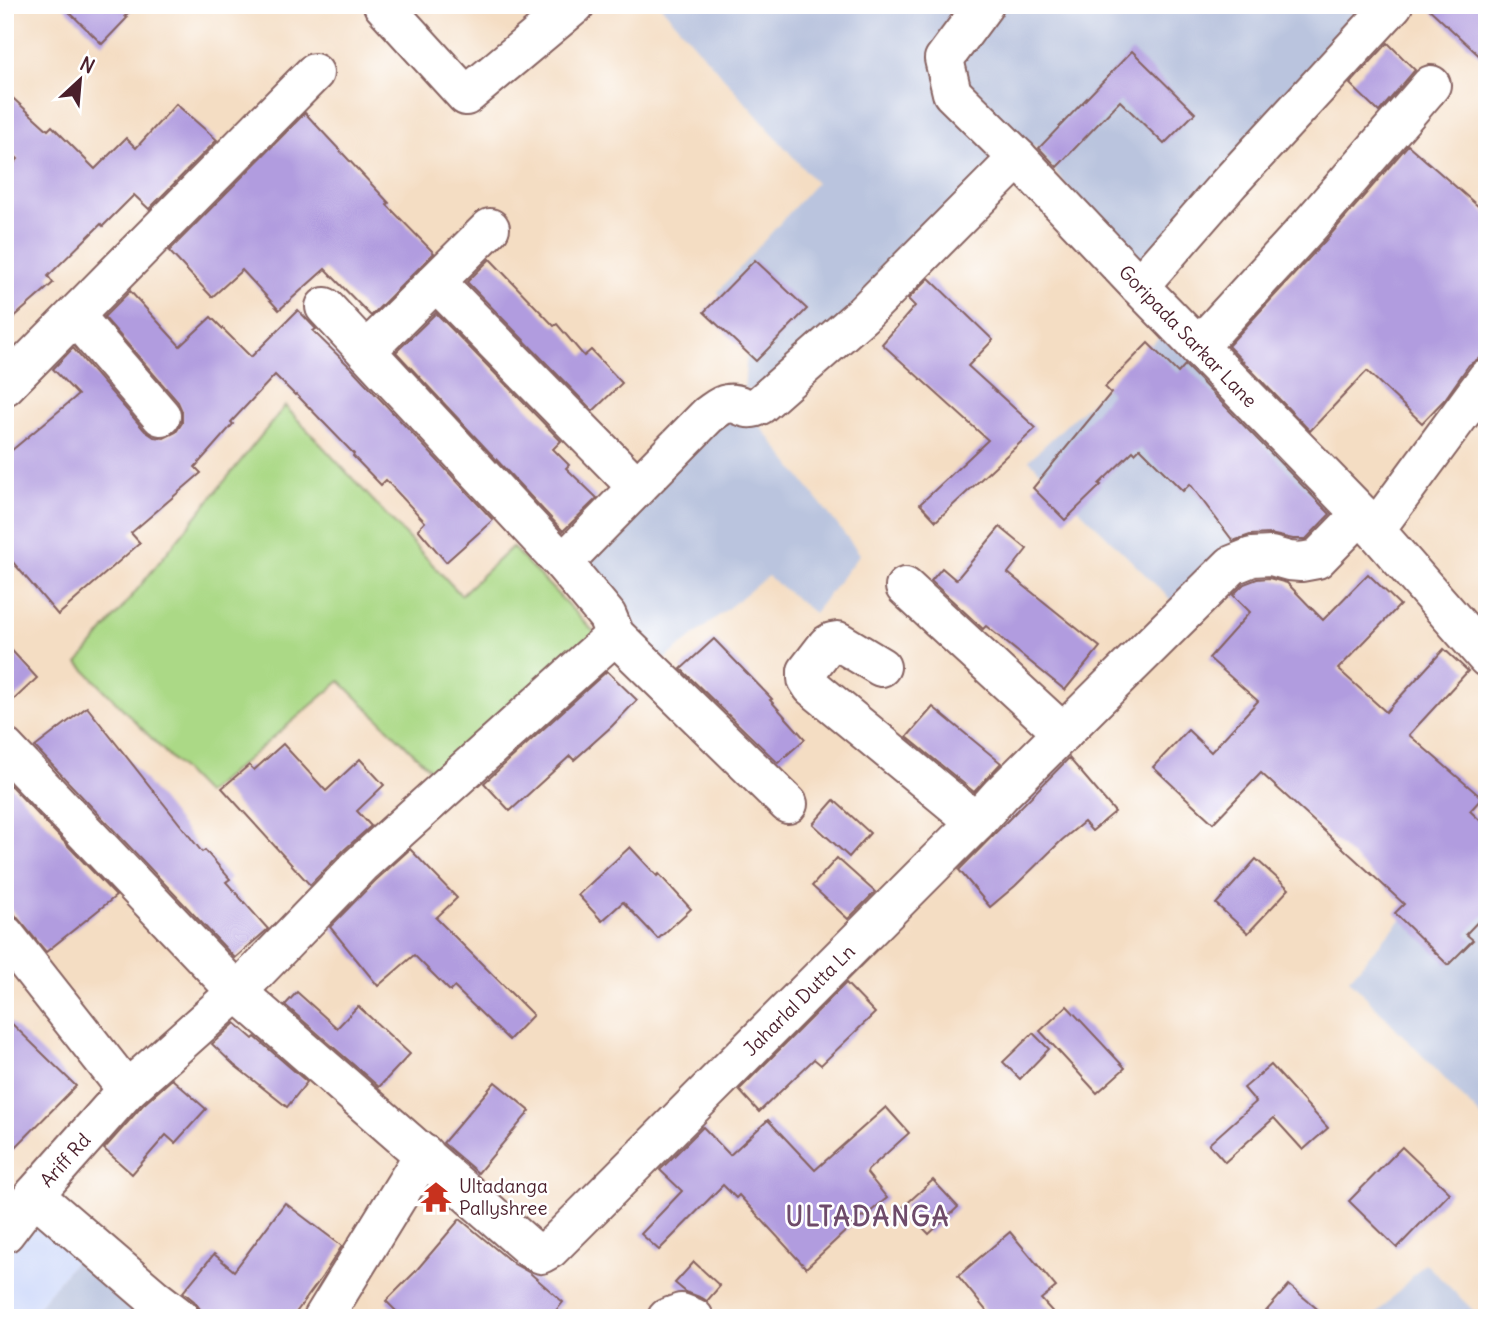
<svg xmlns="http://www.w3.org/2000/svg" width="1492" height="1323" font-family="Delius,sans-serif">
<rect width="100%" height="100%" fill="#fff"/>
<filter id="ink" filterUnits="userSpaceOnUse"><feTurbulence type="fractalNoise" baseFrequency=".0143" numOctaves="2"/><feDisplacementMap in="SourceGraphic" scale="14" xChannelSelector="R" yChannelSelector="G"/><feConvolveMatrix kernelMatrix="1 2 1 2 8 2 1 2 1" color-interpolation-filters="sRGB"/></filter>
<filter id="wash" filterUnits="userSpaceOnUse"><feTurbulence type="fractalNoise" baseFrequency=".00686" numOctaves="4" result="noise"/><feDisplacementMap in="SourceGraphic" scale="28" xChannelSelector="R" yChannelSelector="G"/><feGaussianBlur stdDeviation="1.57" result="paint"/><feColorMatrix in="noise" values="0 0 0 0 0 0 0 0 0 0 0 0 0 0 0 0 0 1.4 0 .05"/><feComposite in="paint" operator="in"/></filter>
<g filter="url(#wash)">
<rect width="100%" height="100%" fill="#f4ddc3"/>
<path fill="#cfdafa" d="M 33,1210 L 85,1249 L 29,1318 L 5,1318 L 5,1248 Z"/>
<g fill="#bac4de">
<path d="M 660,5 L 1388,5 L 1134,269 L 1034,145 L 762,392 L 744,389 L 748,340 L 718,292 L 816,183 Z"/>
<path d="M 1169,328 L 1345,509 L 1300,554 L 1257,528 L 1175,604 L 1029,460 Z"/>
<path d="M 722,411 L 758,423 L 860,554 L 814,613 L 768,576 L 660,663 L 574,559 Z"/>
<path d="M 1487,821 L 1487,1123 L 1349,979 Z"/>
<path d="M 85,1249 L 167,1318 L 29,1318 Z"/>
<path d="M 1425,1263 L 1481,1318 L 1373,1318 Z"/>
</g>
<path fill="#abd986" stroke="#7a7c58" stroke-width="2" d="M 285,406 L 461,595 L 512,547 L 597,635 L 442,781 L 340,681 L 206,794 L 78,663 Z"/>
<g id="blocks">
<g fill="#b19cdf">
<path d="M 62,5 L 136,5 L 125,16 L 127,18 L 102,44 Z"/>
<path d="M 1425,5 L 1487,5 L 1487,63 Z"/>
<path d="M 1388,43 L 1415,70 L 1379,112 L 1350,84 Z"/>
<path d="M 1132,51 L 1195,113 L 1164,144 L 1120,101 L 1057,167 L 1039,148 Z"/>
<path d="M 5,91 L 48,130 L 52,126 L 95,169 L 126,138 L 136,148 L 176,104 L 217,140 L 149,209 L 134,195 L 103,226 L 101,224 L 48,276 L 53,283 L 5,325 L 5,172 L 18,159 L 5,147 Z"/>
<path d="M 305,113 L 389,203 L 387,205 L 434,253 L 371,316 L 325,269 L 279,310 L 242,270 L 212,297 L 169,251 Z"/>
<path d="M 1408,145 L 1487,214 L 1487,350 L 1481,357 L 1469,365 L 1445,399 L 1422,423 L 1367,371 L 1310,431 L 1228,346 L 1325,241 Z"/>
<path d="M 490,259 L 554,326 L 557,324 L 584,356 L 591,350 L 622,383 L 593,411 L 467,282 Z"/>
<path d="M 755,260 L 807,309 L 756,361 L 704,312 Z"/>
<path d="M 929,278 L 993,340 L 968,366 L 1036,428 L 936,521 L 920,504 L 988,440 L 882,344 L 915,306 L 908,299 Z"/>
<path d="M 130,291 L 180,346 L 211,317 L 251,357 L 298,310 L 316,329 L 313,331 L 353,370 L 493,520 L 446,562 L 418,529 L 425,522 L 386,480 L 381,485 L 353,456 L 354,454 L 296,394 L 295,395 L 275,375 L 231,422 L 233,424 L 195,467 L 201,473 L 131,533 L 140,543 L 58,615 L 5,553 L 5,456 L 78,395 L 53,369 L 73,348 L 145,431 L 154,437 L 164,438 L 176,432 L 182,423 L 182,411 L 178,402 L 104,317 Z"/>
<path d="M 436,313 L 561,441 L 553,449 L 569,465 L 566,468 L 597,498 L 563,531 L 396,352 Z"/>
<path d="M 1148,343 L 1178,373 L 1185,365 L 1330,514 L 1306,539 L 1293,539 L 1270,534 L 1250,535 L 1233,541 L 1190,484 L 1183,491 L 1140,448 L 1135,453 L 1133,451 L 1099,484 L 1101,485 L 1065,520 L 1033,488 L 1111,393 L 1105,387 Z"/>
<path d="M 1000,527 L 1027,549 L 1008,573 L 1100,647 L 1065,690 L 986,626 L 983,629 L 931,581 L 942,568 L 956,580 Z"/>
<path d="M 1368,574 L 1400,605 L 1338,669 L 1386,712 L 1444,649 L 1468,671 L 1409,735 L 1482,798 L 1470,811 L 1487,827 L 1487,912 L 1466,934 L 1473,940 L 1448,965 L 1395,913 L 1404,904 L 1261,773 L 1213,823 L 1153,767 L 1188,730 L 1211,752 L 1258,701 L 1209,658 L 1250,612 L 1233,595 L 1244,584 L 1257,579 L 1269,578 L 1287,583 L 1323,620 Z"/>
<path d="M 714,639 L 772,699 L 770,700 L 805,739 L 778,763 L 681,669 Z"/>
<path d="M 5,643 L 37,678 L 5,708 Z"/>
<path d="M 607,671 L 637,700 L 612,726 L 574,760 L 570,756 L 510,811 L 484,783 Z"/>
<path d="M 87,707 L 202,852 L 205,850 L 230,879 L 226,882 L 268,929 L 235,958 L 35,747 Z"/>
<path d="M 933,707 L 1001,763 L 974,792 L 907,737 Z"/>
<path d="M 283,744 L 326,791 L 360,759 L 384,785 L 357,811 L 371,826 L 344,850 L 310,885 L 222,788 L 249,765 L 254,770 Z"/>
<path d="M 1069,758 L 1115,812 L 1092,831 L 1084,822 L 1062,840 L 1015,886 L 990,907 L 959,870 Z"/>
<path d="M 10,785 L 116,896 L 46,952 L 5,903 L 5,790 Z"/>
<path d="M 834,800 L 870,833 L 849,857 L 813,824 Z"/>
<path d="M 630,847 L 657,876 L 659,874 L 691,909 L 658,939 L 623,902 L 602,921 L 578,895 Z"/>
<path d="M 410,849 L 457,898 L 436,918 L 533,1015 L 509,1040 L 454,987 L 450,991 L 414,955 L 378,986 L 330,927 L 375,881 Z"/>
<path d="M 837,858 L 875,892 L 848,919 L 812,886 Z"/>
<path d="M 1256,859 L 1289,889 L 1248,933 L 1216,904 Z"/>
<path d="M 846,983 L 875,1013 L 821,1065 L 814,1059 L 759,1112 L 739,1090 Z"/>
<path d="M 297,992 L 337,1028 L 358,1006 L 410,1054 L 379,1087 L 285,1005 Z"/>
<path d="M 1067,1006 L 1125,1068 L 1097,1093 L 1040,1031 Z"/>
<path d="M 5,1017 L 76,1086 L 5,1158 Z"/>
<path d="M 235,1023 L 253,1039 L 255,1037 L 307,1082 L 287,1107 L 234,1065 L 212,1044 Z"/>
<path d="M 1033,1033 L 1049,1049 L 1020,1079 L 1003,1062 Z"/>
<path d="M 1271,1065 L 1328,1128 L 1303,1150 L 1274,1118 L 1225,1162 L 1209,1144 L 1256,1102 L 1244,1088 Z"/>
<path d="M 172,1079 L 206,1109 L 175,1143 L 166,1135 L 132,1174 L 104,1149 L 143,1105 Z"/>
<path d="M 495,1082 L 530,1111 L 478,1173 L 443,1143 Z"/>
<path d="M 886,1107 L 909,1133 L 868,1170 L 867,1173 L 887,1198 L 864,1217 L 862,1216 L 806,1268 L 739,1195 L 736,1198 L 723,1185 L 659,1250 L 641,1234 L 682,1191 L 660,1170 L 703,1127 L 730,1155 L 768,1120 L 815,1170 Z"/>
<path d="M 1402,1147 L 1450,1193 L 1397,1248 L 1349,1201 Z"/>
<path d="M 933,1180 L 958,1207 L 929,1234 L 903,1207 Z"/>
<path d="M 285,1203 L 342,1246 L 322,1277 L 292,1318 L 201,1318 L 200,1309 L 194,1301 L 183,1292 L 214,1254 L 234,1271 Z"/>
<path d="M 460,1219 L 514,1264 L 530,1273 L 563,1302 L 550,1318 L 403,1318 L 386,1301 L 415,1272 Z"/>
<path d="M 1010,1232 L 1056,1287 L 1041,1299 L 1058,1318 L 992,1318 L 958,1276 Z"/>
<path d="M 694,1262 L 720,1286 L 707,1301 L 702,1298 L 686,1292 L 675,1283 Z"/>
<path d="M 1289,1285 L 1328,1318 L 1260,1318 Z"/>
</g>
</g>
</g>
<g filter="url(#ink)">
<use href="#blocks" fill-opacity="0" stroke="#866260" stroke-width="2"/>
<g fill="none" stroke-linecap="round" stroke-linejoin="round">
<defs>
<g id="minor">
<path d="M 383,5 L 466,96 L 575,5"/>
<path d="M 984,5 L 944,59 L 952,93 L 1018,158 L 1139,286 L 1361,514 L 1487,658"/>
<path d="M 436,282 L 637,487"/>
<path d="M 1139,286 L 1230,182 L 1393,5"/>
<path d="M 325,307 L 563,563 L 607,616 L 615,635 L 788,804"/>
<path d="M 75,316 L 161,416"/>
<path d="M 1198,347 L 1309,226 L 1431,85"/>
<path d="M 366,351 L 490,228"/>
<path d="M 5,386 L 314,73"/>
<path d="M 1375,530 L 1487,378"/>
<path d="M 563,563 L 708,415 C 714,411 720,405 727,404 C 742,401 745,414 760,405 L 862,315 L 1018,158"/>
<path d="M 905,587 L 1063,733"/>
<path d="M 881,667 L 838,641 L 832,642 L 827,645 L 807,671 L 807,679 L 812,687 L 976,822"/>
<path d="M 5,748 L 237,992 L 531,1249 L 541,1254 L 550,1249 L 976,822 L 1001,794 L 1232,565 L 1252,557 L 1271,556 L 1289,561 L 1301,562 L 1317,559 L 1361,514"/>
<path d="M 5,935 L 127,1090"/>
<path d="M 34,1195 L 154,1298 L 180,1318"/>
<path d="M 5,1233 L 34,1195 L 127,1090 L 237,992 L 360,865 L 615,635"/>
<path d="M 323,1318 L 424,1154"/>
<path d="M 667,1318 L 681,1313 L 694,1318"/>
</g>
</defs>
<use href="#minor" stroke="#866260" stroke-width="42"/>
<use href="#minor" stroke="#fff" stroke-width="38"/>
</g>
</g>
<defs>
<symbol id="temple-bare" viewBox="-9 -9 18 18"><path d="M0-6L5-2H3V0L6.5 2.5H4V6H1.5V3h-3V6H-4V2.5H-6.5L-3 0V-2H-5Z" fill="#c8321e" stroke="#fff" stroke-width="2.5" paint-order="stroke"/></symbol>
</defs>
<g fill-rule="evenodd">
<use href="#temple-bare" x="414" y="1175" width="44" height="44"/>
</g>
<g text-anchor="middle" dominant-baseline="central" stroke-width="5" stroke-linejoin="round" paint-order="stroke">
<g font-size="19" fill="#4a1f2b" stroke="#fff">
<text transform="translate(1188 336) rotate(46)">Goripada Sarkar Lane</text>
<text transform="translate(799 1000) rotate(-45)">Jaharlal Dutta Ln</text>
<text transform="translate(65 1160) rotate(-48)">Ariff Rd</text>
</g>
<g font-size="19" fill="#4a1f2b" stroke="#fff" text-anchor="start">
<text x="459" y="1186">Ultadanga<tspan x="459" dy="22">Pallyshree</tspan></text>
</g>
<g font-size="26" font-weight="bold" letter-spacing="2" fill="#6e4b6a" stroke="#fff">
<text x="868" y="1216">ULTADANGA</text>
</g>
</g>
<rect width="1492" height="1323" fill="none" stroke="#fff" stroke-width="28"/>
<g transform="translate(80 80) rotate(26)" stroke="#ffffff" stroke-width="5" paint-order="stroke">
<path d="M0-5L12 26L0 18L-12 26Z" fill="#4a1f2b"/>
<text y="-10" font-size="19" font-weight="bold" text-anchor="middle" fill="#4a1f2b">N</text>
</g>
</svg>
